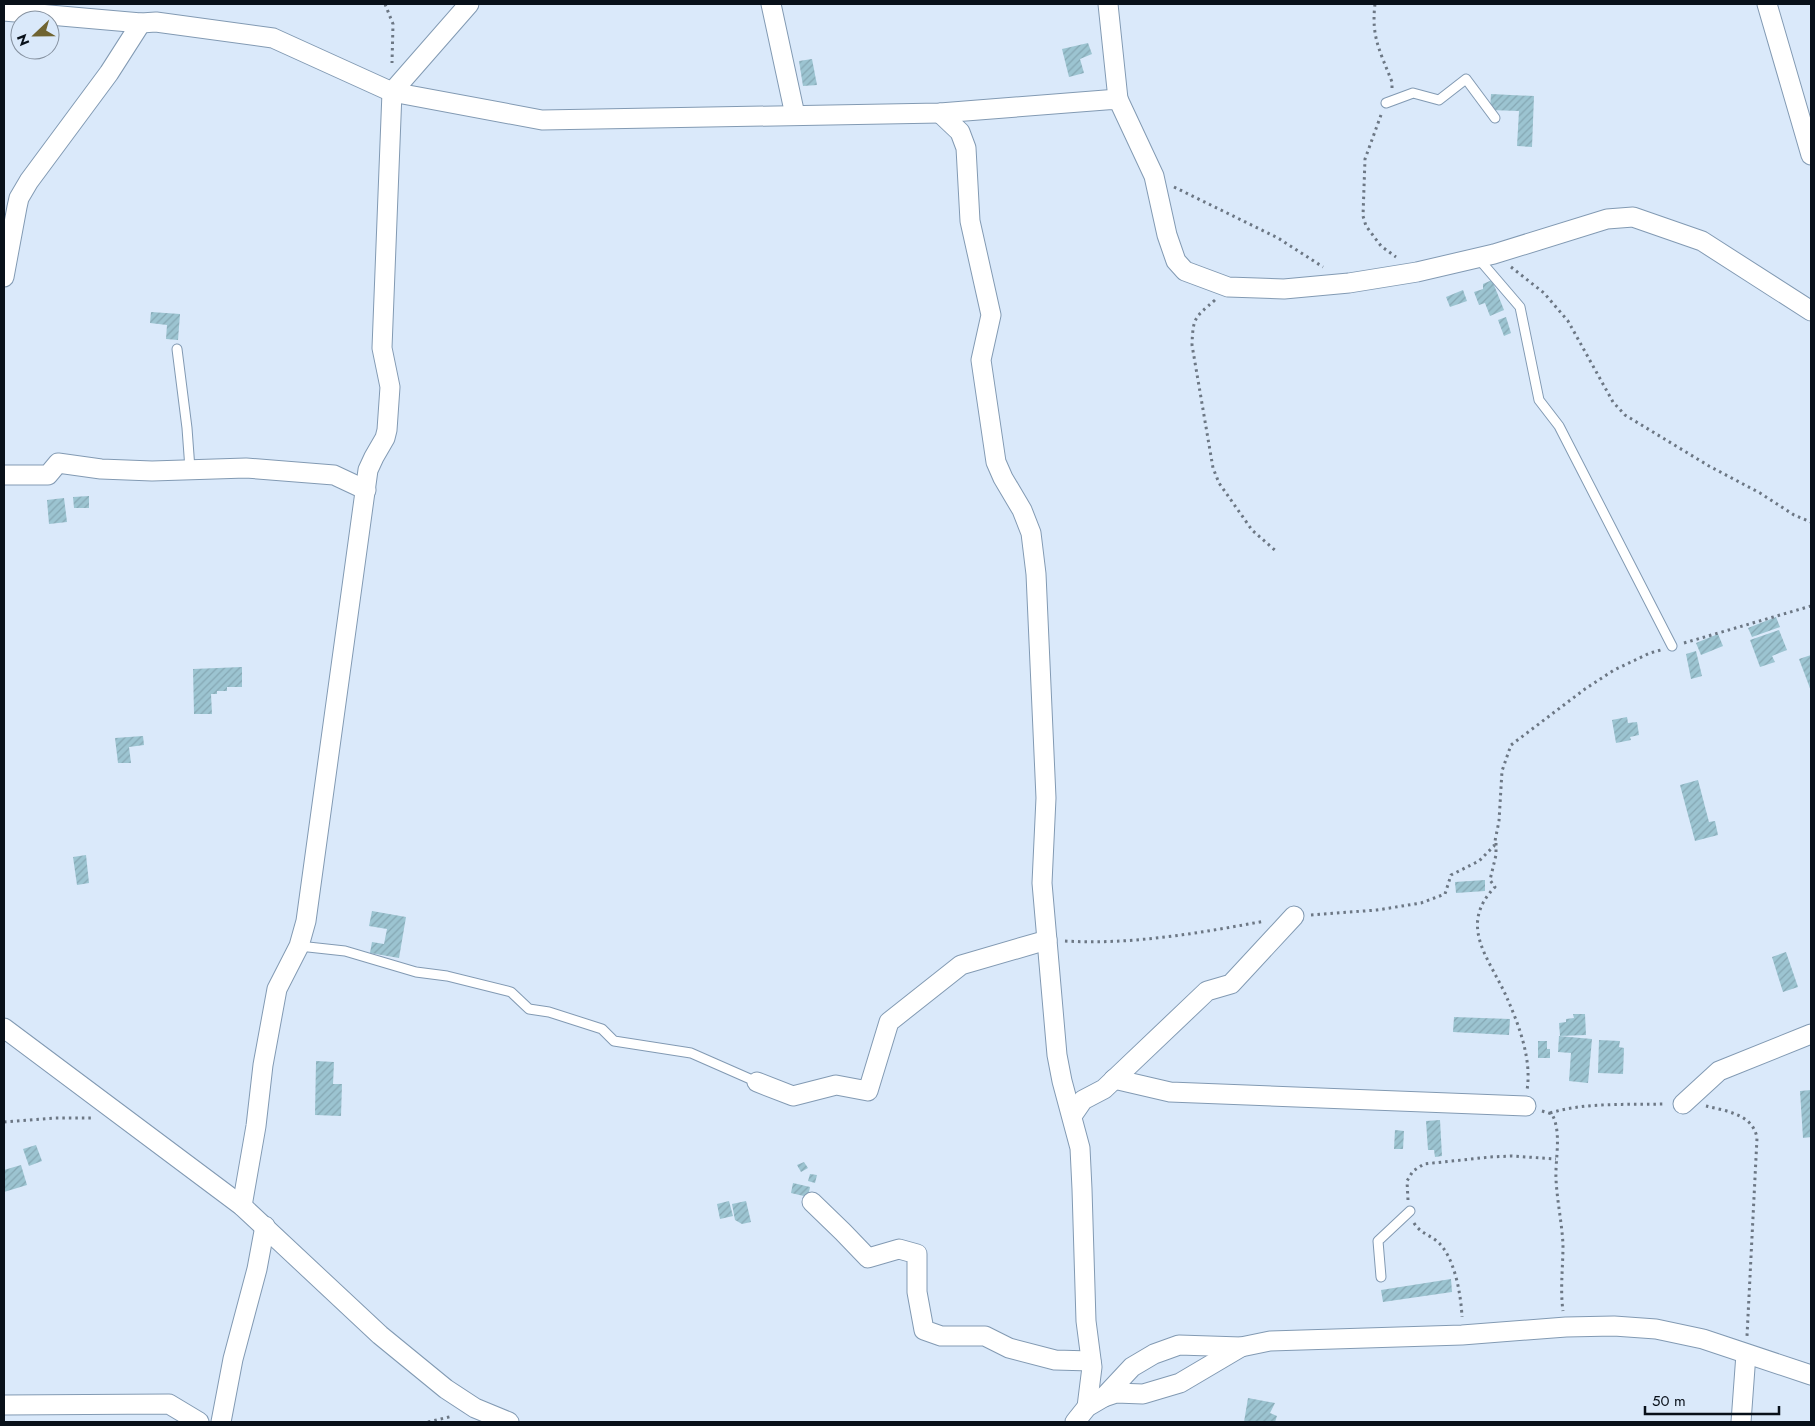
<svg xmlns="http://www.w3.org/2000/svg" width="1815" height="1426" font-family="Jost,sans-serif">
<defs>
<pattern id="building-hatch" width="6" height="6" patternUnits="userSpaceOnUse" patternTransform="scale(1.25)"><rect width="6" height="6" fill="#9cc4d1"/><path d="M-1 1l2-2M0 6l6-6M5 7l2-2" fill="none" stroke="#85a7b3"/></pattern>
</defs>
<rect width="100%" height="100%" fill="#dae9fa"/>
<g fill="url(#building-hatch)">
<path d="M 1088,43 L 1092,54 L 1080,59 L 1084,73 L 1069,77 L 1062,49 Z"/>
<path d="M 812,59 L 817,85 L 803,86 L 799,61 Z"/>
<path d="M 1491,94 L 1534,96 L 1532,147 L 1517,146 L 1519,111 L 1490,110 Z"/>
<path d="M 1492,280 L 1504,310 L 1490,316 L 1485,303 L 1479,305 L 1474,292 L 1483,289 L 1483,284 Z"/>
<path d="M 1463,290 L 1467,301 L 1450,307 L 1446,297 Z"/>
<path d="M 151,312 L 180,314 L 178,340 L 166,339 L 167,325 L 150,323 Z"/>
<path d="M 1506,317 L 1511,333 L 1504,336 L 1498,320 Z"/>
<path d="M 89,496 L 89,508 L 74,508 L 73,497 Z"/>
<path d="M 64,498 L 67,522 L 49,524 L 47,500 Z"/>
<path d="M 1776,617 L 1780,627 L 1752,637 L 1748,628 Z"/>
<path d="M 1779,630 L 1787,650 L 1772,656 L 1775,662 L 1760,667 L 1750,640 Z"/>
<path d="M 1718,634 L 1723,646 L 1701,655 L 1696,643 Z"/>
<path d="M 1696,651 L 1702,676 L 1691,679 L 1686,654 Z"/>
<path d="M 1811,655 L 1811,691 L 1799,659 Z"/>
<path d="M 242,667 L 242,687 L 227,687 L 227,691 L 217,691 L 217,694 L 211,694 L 212,714 L 194,714 L 193,669 Z"/>
<path d="M 1627,717 L 1628,723 L 1637,722 L 1639,735 L 1630,737 L 1631,740 L 1616,743 L 1612,720 Z"/>
<path d="M 143,736 L 144,745 L 129,747 L 131,763 L 118,763 L 115,738 Z"/>
<path d="M 1698,780 L 1709,822 L 1715,821 L 1718,835 L 1695,841 L 1680,785 Z"/>
<path d="M 86,855 L 89,883 L 77,885 L 73,857 Z"/>
<path d="M 1485,880 L 1485,891 L 1456,893 L 1455,882 Z"/>
<path d="M 372,911 L 406,917 L 399,958 L 370,953 L 372,942 L 384,944 L 387,929 L 369,926 Z"/>
<path d="M 1786,952 L 1798,987 L 1783,992 L 1772,957 Z"/>
<path d="M 1573,1014 L 1585,1014 L 1586,1035 L 1560,1036 L 1559,1023 L 1566,1022 L 1566,1019 L 1574,1018 Z"/>
<path d="M 1454,1017 L 1510,1019 L 1509,1035 L 1453,1032 Z"/>
<path d="M 1559,1036 L 1592,1039 L 1588,1083 L 1569,1081 L 1571,1053 L 1558,1052 Z"/>
<path d="M 1599,1040 L 1620,1041 L 1619,1047 L 1624,1048 L 1623,1074 L 1598,1073 Z"/>
<path d="M 1538,1041 L 1547,1041 L 1547,1049 L 1550,1049 L 1550,1058 L 1538,1058 Z"/>
<path d="M 316,1061 L 334,1062 L 333,1084 L 342,1084 L 341,1116 L 315,1115 Z"/>
<path d="M 1811,1090 L 1811,1137 L 1803,1138 L 1800,1091 Z"/>
<path d="M 1440,1120 L 1442,1156 L 1435,1157 L 1434,1150 L 1428,1150 L 1426,1121 Z"/>
<path d="M 1395,1130 L 1404,1131 L 1403,1149 L 1394,1149 Z"/>
<path d="M 36,1145 L 42,1161 L 29,1166 L 23,1149 Z"/>
<path d="M 804,1162 L 808,1168 L 801,1172 L 797,1165 Z"/>
<path d="M 21,1165 L 27,1185 L 4,1192 L 4,1170 Z"/>
<path d="M 810,1174 L 817,1175 L 815,1183 L 808,1181 Z"/>
<path d="M 793,1183 L 810,1187 L 808,1197 L 791,1193 Z"/>
<path d="M 729,1201 L 733,1216 L 720,1219 L 717,1204 Z"/>
<path d="M 746,1201 L 751,1222 L 742,1224 L 735,1220 L 732,1204 Z"/>
<path d="M 1451,1279 L 1452,1292 L 1383,1302 L 1381,1290 Z"/>
<path d="M 1248,1398 L 1275,1403 L 1270,1413 L 1277,1416 L 1275,1422 L 1244,1422 Z"/>
</g>
<g fill="none" stroke-linecap="round" stroke-linejoin="round">
<defs>
<g id="lane">
<path d="M 1386,103 L 1413,93 L 1439,100 L 1466,79 L 1495,118"/>
<path d="M 1478,258 L 1520,307 L 1539,400 L 1559,426 L 1672,646"/>
<path d="M 177,349 L 187,428 L 190,469"/>
<path d="M 299,946 L 345,951 L 416,972 L 447,976 L 511,992 L 529,1009 L 549,1012 L 602,1029 L 614,1041 L 691,1053 L 757,1082"/>
<path d="M 1381,1277 L 1378,1241 L 1410,1211"/>
</g>
<g id="street">
<path d="M 771,4 L 795,115"/>
<path d="M 1108,4 L 1118,99"/>
<path d="M 1767,4 L 1811,155"/>
<path d="M 4,11 L 141,23 L 156,22 L 273,38 L 392,92 L 542,120 L 940,113 L 1118,99 L 1154,176 L 1167,235 L 1176,261 L 1185,271 L 1228,287 L 1284,289 L 1349,283 L 1417,272 L 1494,254 L 1607,219 L 1633,217 L 1702,241 L 1811,311"/>
<path d="M 940,113 L 960,132 L 966,148 L 970,221 L 991,315 L 981,360 L 996,462 L 1003,478 L 1022,510 L 1031,533 L 1036,574 L 1046,798 L 1042,883 L 1057,1055 L 1062,1081 L 1080,1148 L 1082,1189 L 1086,1321 L 1092,1367 L 1087,1407"/>
<path d="M 4,277 L 17,207 L 19,198 L 29,181 L 109,73 L 141,23"/>
<path d="M 4,475 L 48,475 L 58,463 L 101,469 L 152,471 L 246,468 L 334,475 L 366,490"/>
<path d="M 4,1028 L 242,1206 L 380,1335 L 446,1389 L 475,1408 L 509,1422"/>
<path d="M 1114,1079 L 1170,1092 L 1526,1106"/>
<path d="M 757,1082 L 793,1096 L 836,1085 L 868,1091 L 889,1022 L 961,965 L 1047,940"/>
<path d="M 1683,1104 L 1719,1071 L 1811,1034"/>
<path d="M 1072,1116 L 1083,1100 L 1104,1089 L 1207,991 L 1231,984 L 1294,916"/>
<path d="M 812,1202 L 843,1232 L 868,1258 L 899,1249 L 917,1254 L 917,1292 L 924,1330 L 941,1336 L 985,1336 L 1009,1348 L 1055,1360 L 1091,1361"/>
<path d="M 242,1206 L 256,1126 L 263,1065 L 277,989 L 299,946 L 306,921 L 368,470 L 374,457 L 385,438 L 387,430 L 390,387 L 382,348 L 392,92 L 469,4"/>
<path d="M 1104,1397 L 1132,1367 L 1154,1354 L 1179,1345 L 1241,1347"/>
<path d="M 4,1405 L 169,1404 L 199,1422"/>
<path d="M 221,1422 L 233,1359 L 257,1269 L 265,1226"/>
<path d="M 1075,1422 L 1087,1407 L 1104,1397 L 1116,1393 L 1143,1394 L 1180,1383 L 1241,1347 L 1270,1341 L 1462,1335 L 1566,1327 L 1614,1326 L 1656,1329 L 1703,1339 L 1811,1375"/>
<path d="M 1741,1422 L 1746,1354"/>
</g>
</defs>
<use href="#lane" stroke="#829ab3" stroke-width="11"/>
<use href="#street" stroke="#829ab3" stroke-width="21"/>
<g stroke="#6c7784" stroke-width="3" stroke-dasharray="2.5 4" stroke-linecap="butt">
<path d="M 385,4 L 393,24 L 392,63"/>
<path d="M 1375,4 C 1371,37 1380,51 1392,82 L 1392,88"/>
<path d="M 1381,115 L 1365,159 L 1363,216 L 1366,226 L 1381,246 L 1396,257"/>
<path d="M 1174,187 L 1278,238 L 1323,267"/>
<path d="M 1511,267 L 1544,293 L 1568,321 L 1613,402 L 1625,415 L 1709,466 L 1760,493 L 1794,515 L 1811,522"/>
<path d="M 1215,300 C 1195,318 1193,316 1192,345 L 1213,468 L 1219,483 L 1252,530 L 1277,552"/>
<path d="M 1684,643 L 1811,606"/>
<path d="M 1496,843 L 1496,855 L 1490,880 L 1495,887 C 1457,926 1490,959 1507,998 C 1519,1025 1532,1060 1527,1090"/>
<path d="M 1311,915 L 1377,910 L 1421,903 L 1445,894 L 1451,875 L 1479,861 L 1494,846 L 1499,821 L 1502,771 L 1511,745 L 1585,689 L 1614,670 L 1650,653 L 1661,650"/>
<path d="M 1065,941 C 1131,945 1200,933 1265,921"/>
<path d="M 1706,1106 C 1726,1111 1753,1114 1757,1138 L 1747,1336"/>
<path d="M 1542,1111 L 1552,1114 C 1562,1133 1555,1159 1556,1179 C 1557,1201 1562,1223 1563,1245 C 1563,1267 1560,1289 1563,1311"/>
<path d="M 1550,1113 C 1586,1102 1627,1105 1665,1104"/>
<path d="M 4,1122 L 55,1118 L 93,1118"/>
<path d="M 1408,1200 L 1407,1181 L 1413,1171 L 1424,1164 L 1490,1157 L 1512,1156 L 1556,1159"/>
<path d="M 1414,1223 C 1420,1233 1430,1235 1438,1242 C 1455,1258 1461,1295 1462,1317"/>
<path d="M 428,1422 L 453,1416"/>
</g>
<use href="#lane" stroke="#fff" stroke-width="9"/>
<use href="#street" stroke="#fff" stroke-width="19"/>
</g>
<rect width="1815" height="1426" fill="none" stroke="#081019" stroke-width="10"/>
<g transform="translate(35 35) rotate(248)"><circle r="24" fill="#dae9fa" stroke="#8692a0"/>
<path d="M0-4L9 19L0 12L-9 19Z" fill="#706431"/>
<text y="-8" font-size="14" font-weight="bold" text-anchor="middle" fill="#081019">N</text>
</g>
<path d="M1645 1406v8h134v-8" fill="none" stroke="#081019" stroke-width="2.5"/>
<text x="1652" y="1406" font-size="15" fill="#081019" stroke="#dae9fa" stroke-width="4" paint-order="stroke">50 m</text>
</svg>
